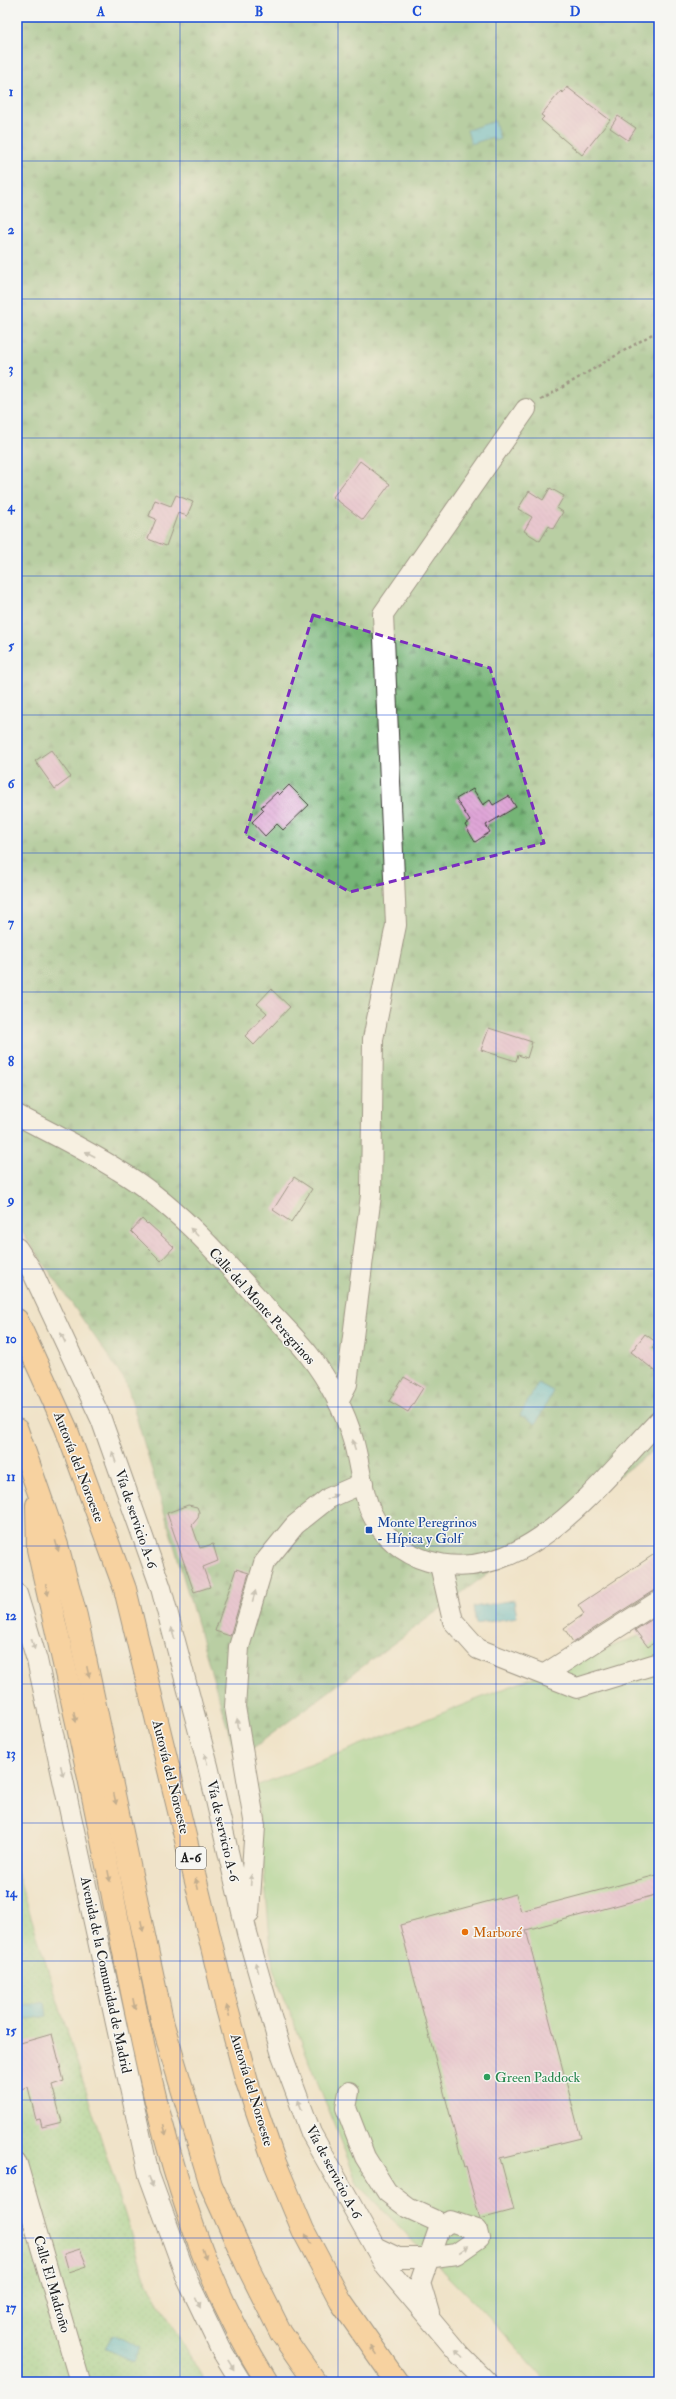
<svg xmlns="http://www.w3.org/2000/svg" width="676" height="2399" font-family="'IM FELL Double Pica',serif">
<defs>
<pattern id="forest-firs" width="22" height="20" patternUnits="userSpaceOnUse"><rect width="22" height="20" fill="#74b476"/><path d="M5 1l3.5 6h-7zM16 11l3.5 6h-7z" fill="#5e9260"/></pattern>
<pattern id="park-dots" width="8" height="8" patternUnits="userSpaceOnUse"><rect width="8" height="8" fill="#91d28a"/><path d="M2 2h.1M6 6h.1" fill="none" stroke="#7cb476" stroke-width="1.8" stroke-linecap="round"/></pattern>
<pattern id="water-ripples" width="26" height="14" patternUnits="userSpaceOnUse"><rect width="26" height="14" fill="#53bbd0"/><path d="M2 4q2-2 4 0t4 0M15 11q2-2 4 0t4 0" fill="none" stroke="#48a0b2"/></pattern>
<pattern id="building-back-hatch" width="6" height="6" patternUnits="userSpaceOnUse"><rect width="6" height="6" fill="#dfa5d7"/><path d="M-1 5l2 2M0 0l6 6M5-1l2 2" fill="none" stroke="#bf8db8"/></pattern>
</defs>
<rect width="100%" height="100%" fill="#f6f6f2"/>
<filter id="ink" filterUnits="userSpaceOnUse"><feTurbulence type="fractalNoise" baseFrequency=".025" numOctaves="2"/><feDisplacementMap in="SourceGraphic" scale="8" xChannelSelector="R" yChannelSelector="G"/><feConvolveMatrix kernelMatrix="1 2 1 2 8 2 1 2 1" color-interpolation-filters="sRGB"/></filter>
<filter id="wash" filterUnits="userSpaceOnUse"><feTurbulence type="fractalNoise" baseFrequency=".012" numOctaves="4" result="noise"/><feDisplacementMap in="SourceGraphic" scale="16" xChannelSelector="R" yChannelSelector="G"/><feGaussianBlur stdDeviation="0.9" result="paint"/><feColorMatrix in="noise" values="0 0 0 0 0 0 0 0 0 0 0 0 0 0 0 0 0 1.4 0 .05"/><feComposite in="paint" operator="in"/></filter>
<g filter="url(#wash)">
<rect width="100%" height="100%" fill="#f0e3c9"/>
<path fill="url(#forest-firs)" stroke="#486849" d="M 17,17 L 659,17 L 659,1446 L 237,1760 L 126,1382 L 17,1225 Z"/>
<path fill="url(#park-dots)" stroke="#567753" d="M 17,1872 L 145,2278 L 205,2382 L 17,2382 Z"/>
<path fill="#91d28a" stroke="#567753" d="M 659,1628 L 659,2382 L 547,2382 L 477,2305 L 358,2185 L 273,1969 L 256,1786 Z"/>
<g fill="url(#water-ripples)" stroke="#386c76">
<path d="M 495,121 L 500,139 L 494,141 L 493,137 L 471,144 L 467,130 Z"/>
<path d="M 538,1383 L 553,1391 L 536,1424 L 520,1415 Z"/>
<path d="M 514,1600 L 517,1617 L 476,1624 L 473,1607 Z"/>
<path d="M 45,2002 L 47,2016 L 18,2021 L 17,2006 Z"/>
<path d="M 113,2334 L 140,2348 L 133,2362 L 105,2348 Z"/>
</g>
<g id="blocks">
<g fill="url(#building-back-hatch)">
<path d="M 567,87 L 610,120 L 582,155 L 541,120 L 544,117 L 541,115 L 561,91 L 563,93 Z"/>
<path d="M 618,116 L 636,128 L 628,140 L 610,128 Z"/>
<path d="M 360,461 L 390,484 L 363,520 L 333,497 Z"/>
<path d="M 550,488 L 564,496 L 557,508 L 563,512 L 553,529 L 549,526 L 540,541 L 524,531 L 532,517 L 518,509 L 529,491 L 543,500 Z"/>
<path d="M 176,495 L 193,502 L 187,516 L 178,513 L 166,546 L 148,539 L 156,519 L 149,516 L 155,500 L 171,506 Z"/>
<path d="M 51,750 L 71,777 L 55,789 L 35,761 Z"/>
<path d="M 289,785 L 309,805 L 283,830 L 277,824 L 265,836 L 252,822 L 264,810 L 261,807 L 277,792 L 279,795 Z"/>
<path d="M 473,789 L 483,805 L 490,800 L 493,805 L 509,796 L 516,807 L 486,825 L 490,832 L 475,842 L 465,825 L 470,821 L 456,799 Z"/>
<path d="M 271,989 L 290,1007 L 254,1045 L 245,1036 L 267,1013 L 257,1004 Z"/>
<path d="M 489,1028 L 532,1042 L 527,1058 L 518,1055 L 516,1061 L 481,1050 Z"/>
<path d="M 294,1177 L 312,1189 L 291,1222 L 273,1210 Z"/>
<path d="M 142,1219 L 147,1224 L 148,1223 L 174,1247 L 161,1261 L 131,1231 Z"/>
<path d="M 645,1334 L 656,1342 L 652,1348 L 659,1354 L 659,1374 L 631,1352 Z"/>
<path d="M 404,1377 L 423,1388 L 408,1412 L 389,1401 Z"/>
<path d="M 188,1505 L 197,1507 L 199,1512 L 198,1518 L 192,1525 L 200,1548 L 213,1544 L 218,1561 L 203,1567 L 210,1587 L 194,1592 L 167,1513 Z"/>
<path d="M 659,1551 L 659,1590 L 653,1591 L 573,1642 L 564,1628 L 584,1614 L 578,1605 Z"/>
<path d="M 236,1569 L 249,1573 L 230,1636 L 215,1631 Z"/>
<path d="M 659,1615 L 659,1639 L 648,1647 L 635,1630 Z"/>
<path d="M 657,1875 L 659,1894 L 526,1930 L 581,2138 L 500,2158 L 514,2210 L 480,2219 L 466,2167 L 464,2168 L 400,1925 L 516,1894 L 521,1911 Z"/>
<path d="M 52,2034 L 64,2081 L 52,2085 L 62,2122 L 42,2127 L 40,2119 L 36,2120 L 28,2087 L 17,2090 L 17,2044 Z"/>
<path d="M 80,2249 L 87,2266 L 69,2272 L 64,2254 Z"/>
</g>
</g>
</g>
<g filter="url(#ink)">
<use href="#blocks" fill-opacity="0" stroke="#3c3a36" stroke-width="1"/>
<g fill="none" stroke-linecap="round" stroke-linejoin="round">
<defs>
<g id="minor">
<path d="M 17,1115 C 51,1133 86,1150 118,1170 C 174,1203 220,1256 263,1304 C 278,1321 295,1337 309,1355 C 328,1379 345,1411 353,1440 C 360,1463 361,1490 371,1512 C 382,1536 404,1554 428,1561 C 524,1590 602,1480 659,1421"/>
<path d="M 17,1248 L 32,1271 L 101,1419 L 161,1588 L 208,1766 L 247,1933 L 282,2055 L 311,2133 L 386,2267 L 460,2355 L 487,2382"/>
<path d="M 338,1401 L 347,1384 L 371,1195 L 373,1039 L 396,925 L 383,614 L 526,409"/>
<path d="M 440,1565 L 453,1621 L 478,1649 L 577,1688 L 659,1663"/>
<path d="M 17,1594 L 37,1660 L 149,2175 L 187,2279 L 220,2348 L 241,2382"/>
<path d="M 545,1674 L 659,1601"/>
<path d="M 249,1913 L 255,1826 L 235,1707 L 239,1647 L 264,1563 L 295,1525 L 329,1498 L 363,1483"/>
<path d="M 349,2092 L 346,2108 L 365,2157 L 387,2192 L 408,2208 L 445,2225"/>
<path d="M 17,2164 L 80,2382"/>
<path d="M 375,2247 L 398,2258 L 427,2258 L 456,2254 L 479,2238 L 477,2230 L 450,2221 L 439,2229 L 420,2283 L 429,2313"/>
</g>
<g id="highway">
<path d="M 17,1320 L 66,1428 L 125,1589 L 226,2005 L 247,2082 L 273,2158 L 303,2230 L 341,2302 L 397,2382"/>
<path d="M 17,1430 L 57,1545 L 76,1616 L 163,2025 L 211,2185 L 247,2265 L 281,2333 L 315,2382"/>
<path d="M 37,1505 L 38,1549 C 61,1651 85,1753 105,1856 C 133,1995 156,2138 209,2269 C 225,2308 245,2346 267,2382"/>
</g>
</defs>
<use href="#minor" stroke="#3c3a36" stroke-width="22"/>
<use href="#highway" stroke="#3c3a36" stroke-width="24"/>
<path stroke="#3c3a36" stroke-width="2.5" stroke-dasharray="3 3" stroke-linecap="butt" d="M 541,400 L 659,330"/>
<use href="#minor" stroke="#fff" stroke-width="20"/>
<use href="#highway" stroke="#febc70" stroke-width="22"/>
</g>
<defs><path id="oneway-solid" d="M-6-.8H1V-3.2L6.5 0L1 3.2V.8H-6Z"/></defs>
<g fill="#999">
<use href="#oneway-solid" transform="translate(90 1154) rotate(-152)"/>
<use href="#oneway-solid" transform="translate(194 1232) rotate(-135)"/>
<use href="#oneway-solid" transform="translate(63 1338) rotate(-115)"/>
<use href="#oneway-solid" transform="translate(354 1445) rotate(-103)"/>
<use href="#oneway-solid" transform="translate(114 1457) rotate(-109)"/>
<use href="#oneway-solid" transform="translate(332 1497) rotate(-28)"/>
<use href="#oneway-solid" transform="translate(254 1596) rotate(-74)"/>
<use href="#oneway-solid" transform="translate(173 1633) rotate(-105)"/>
<use href="#oneway-solid" transform="translate(33 1644) rotate(73)"/>
<use href="#oneway-solid" transform="translate(238 1724) rotate(-100)"/>
<use href="#oneway-solid" transform="translate(206 1759) rotate(-105)"/>
<use href="#oneway-solid" transform="translate(62 1771) rotate(77)"/>
<use href="#oneway-solid" transform="translate(251 1880) rotate(-86)"/>
<use href="#oneway-solid" transform="translate(257 1967) rotate(-106)"/>
<use href="#oneway-solid" transform="translate(300 2105) rotate(-110)"/>
<use href="#oneway-solid" transform="translate(151 2182) rotate(70)"/>
<use href="#oneway-solid" transform="translate(464 2249) rotate(-36)"/>
<use href="#oneway-solid" transform="translate(198 2303) rotate(64)"/>
<use href="#oneway-solid" transform="translate(459 2354) rotate(-132)"/>
<use href="#oneway-solid" transform="translate(231 2365) rotate(58)"/>
</g>
<g fill="#8d6c46">
<use href="#oneway-solid" transform="translate(57 1546) rotate(74)"/>
<use href="#oneway-solid" transform="translate(47 1590) rotate(77)"/>
<use href="#oneway-solid" transform="translate(88 1672) rotate(78)"/>
<use href="#oneway-solid" transform="translate(75 1717) rotate(78)"/>
<use href="#oneway-solid" transform="translate(115 1799) rotate(78)"/>
<use href="#oneway-solid" transform="translate(109 1876) rotate(79)"/>
<use href="#oneway-solid" transform="translate(197 1884) rotate(-103)"/>
<use href="#oneway-solid" transform="translate(142 1926) rotate(78)"/>
<use href="#oneway-solid" transform="translate(134 2004) rotate(79)"/>
<use href="#oneway-solid" transform="translate(228 2011) rotate(-105)"/>
<use href="#oneway-solid" transform="translate(165 2130) rotate(76)"/>
<use href="#oneway-solid" transform="translate(308 2239) rotate(-118)"/>
<use href="#oneway-solid" transform="translate(204 2254) rotate(71)"/>
<use href="#oneway-solid" transform="translate(374 2350) rotate(-125)"/>
</g>
</g>
<path d="M0 0H676V2399H0ZM 313,615 L 490,668 L 544,843 L 350,892 L 245,835 Z" fill="#f0e3c9" fill-opacity=".55" fill-rule="evenodd"/>
<path fill="none" stroke="#7b2cbf" stroke-width="3" stroke-dasharray="8 5" stroke-linejoin="round" d="M 313,615 L 490,668 L 544,843 L 350,892 L 245,835 Z"/>
<path fill="none" stroke="#1d4ed8" stroke-width="1" stroke-opacity="0.55" d="M 180,17 L 180,2382M 338,17 L 338,2382M 496,17 L 496,2382M 17,161 L 659,161M 17,299 L 659,299M 17,438 L 659,438M 17,576 L 659,576M 17,715 L 659,715M 17,853 L 659,853M 17,992 L 659,992M 17,1130 L 659,1130M 17,1269 L 659,1269M 17,1407 L 659,1407M 17,1546 L 659,1546M 17,1684 L 659,1684M 17,1823 L 659,1823M 17,1961 L 659,1961M 17,2100 L 659,2100M 17,2238 L 659,2238"/>
<rect fill="#1a4fb4" stroke="#f6f6f2" stroke-width="1.5" x="365" y="1526" width="8" height="8" rx="2"/>
<circle fill="#e8710a" stroke="#f6f6f2" stroke-width="1.5" cx="465" cy="1932" r="4"/>
<circle fill="#2e9e5b" stroke="#f6f6f2" stroke-width="1.5" cx="487" cy="2077" r="4"/>
<g text-anchor="middle" dominant-baseline="central" stroke-width="3" stroke-linejoin="round" paint-order="stroke">
<rect fill="#f6f6f2" stroke="#5d5d5c" stroke-width="1" x="176" y="1847" width="30" height="22" rx="3"/>
<g font-size="13" font-weight="bold" fill="#1c1c1c">
<text x="191" y="1858">A-6</text>
</g>
<g font-size="14" fill="#1c1c1c" stroke="#f6f6f2">
<text transform="translate(262 1306) rotate(48)">Calle del Monte Peregrinos</text>
<text transform="translate(79 1467) rotate(69)">Autovía del Noroeste</text>
<text transform="translate(136 1519) rotate(71)">Vía de servicio A-6</text>
<text transform="translate(171 1777) rotate(76)">Autovía del Noroeste</text>
<text transform="translate(223 1831) rotate(77)">Vía de servicio A-6</text>
<text transform="translate(106 1975) rotate(78)">Avenida de la Comunidad de Madrid</text>
<text transform="translate(252 2090) rotate(73)">Autovía del Noroeste</text>
<text transform="translate(334 2172) rotate(62)">Vía de servicio A-6</text>
<text transform="translate(52 2284) rotate(74)">Calle El Madroño</text>
</g>
<g font-size="14" fill="#164399" stroke="#f6f6f2" text-anchor="start">
<text x="377" y="1522">Monte Peregrinos<tspan x="377" dy="16">- Hípica y Golf</tspan></text>
</g>
<g font-size="14" fill="#c56008" stroke="#f6f6f2" text-anchor="start">
<text x="473" y="1932">Marboré</text>
</g>
<g font-size="14" fill="#27864d" stroke="#f6f6f2" text-anchor="start">
<text x="495" y="2077">Green Paddock</text>
</g>
</g>
<rect width="676" height="2399" fill="none" stroke="#f6f6f2" stroke-width="44"/>
<rect x="22" y="22" width="632" height="2355" fill="none" stroke="#1d4ed8" stroke-width="1.5"/>
<g font-size="13" text-anchor="middle" font-weight="bold" fill="#1d4ed8">
<text x="101" y="16">A</text>
<text x="259" y="16">B</text>
<text x="417" y="16">C</text>
<text x="575" y="16">D</text>
<text x="11" y="96">1</text>
<text x="11" y="234">2</text>
<text x="11" y="373">3</text>
<text x="11" y="511">4</text>
<text x="11" y="650">5</text>
<text x="11" y="788">6</text>
<text x="11" y="927">7</text>
<text x="11" y="1066">8</text>
<text x="11" y="1204">9</text>
<text x="11" y="1343">10</text>
<text x="11" y="1481">11</text>
<text x="11" y="1620">12</text>
<text x="11" y="1758">13</text>
<text x="11" y="1897">14</text>
<text x="11" y="2035">15</text>
<text x="11" y="2174">16</text>
<text x="11" y="2312">17</text>
</g>
</svg>
